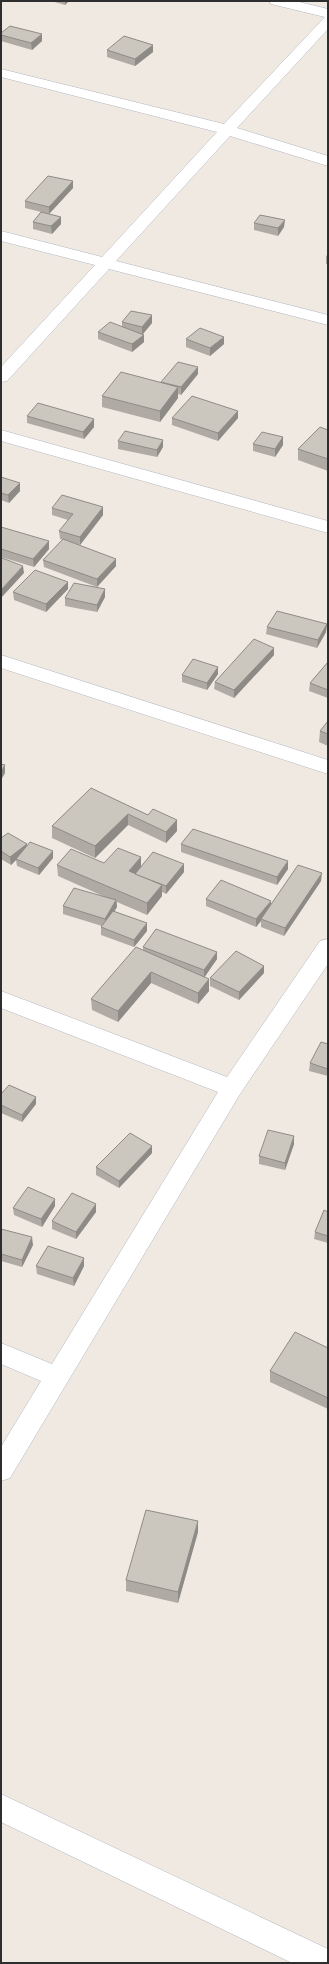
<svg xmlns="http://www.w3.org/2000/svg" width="329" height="1964" font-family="'Roboto Condensed',sans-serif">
<rect width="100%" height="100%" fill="#efe9e1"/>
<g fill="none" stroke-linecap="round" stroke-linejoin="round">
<defs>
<g id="minor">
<path d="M 269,1 L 295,1 L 328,9 L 328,29 L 237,128 L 328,156 L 328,166 L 230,136 L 116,261 L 328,315 L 328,325 L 109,269 L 7,381 L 1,382 L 1,367 L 95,265 L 1,241 L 1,231 L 102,257 L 217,132 L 1,77 L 1,69 L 224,124 L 325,17 L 271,4 Z"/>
<path d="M 1,430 L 328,521 L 328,533 L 1,441 Z"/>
<path d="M 1,655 L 328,760 L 328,774 L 1,668 Z"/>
<path d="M 328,939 L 328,964 L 240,1094 L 10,1478 L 1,1481 L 1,1447 L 41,1381 L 1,1364 L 1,1343 L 52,1364 L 218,1092 L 1,1008 L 1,991 L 227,1077 L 320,941 Z"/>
<path d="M 1,1794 L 328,1949 L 328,1963 L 292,1963 L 1,1822 Z"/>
</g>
</defs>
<use href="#minor" stroke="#b4b7c1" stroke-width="1"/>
<use href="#minor" fill="#fff" fill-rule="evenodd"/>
</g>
<g fill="#afaba4">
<path d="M 51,1 L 69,1 L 65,5 Z"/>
<path d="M 1,33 L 42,34 L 42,41 L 32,50 L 1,41 Z"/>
<path d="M 153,45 L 153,52 L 135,66 L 107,57 L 107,50 Z"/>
<path d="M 73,181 L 73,188 L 49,214 L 61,217 L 61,224 L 52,234 L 33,229 L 33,222 L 41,212 L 25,208 L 25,201 Z"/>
<path d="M 254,223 L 284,227 L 278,236 L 254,230 Z"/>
<path d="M 328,254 L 328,264 L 326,264 L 326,256 Z"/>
<path d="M 122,322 L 152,323 L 143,334 L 144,342 L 132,352 L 98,339 L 98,332 L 122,327 Z"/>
<path d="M 186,339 L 224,344 L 210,356 L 186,347 Z"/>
<path d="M 198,367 L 198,374 L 181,395 L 178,394 L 178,398 L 160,422 L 102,407 L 102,396 L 161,383 L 161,382 Z"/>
<path d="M 238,411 L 238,418 L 218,441 L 172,425 L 172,418 Z"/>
<path d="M 27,416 L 94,419 L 94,427 L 84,439 L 27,423 Z"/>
<path d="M 328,430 L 328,471 L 298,460 L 298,449 Z"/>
<path d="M 283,437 L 283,445 L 275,457 L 253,451 L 253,444 Z"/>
<path d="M 118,441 L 163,447 L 157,457 L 118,449 Z"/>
<path d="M 1,477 L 20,491 L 9,503 L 1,500 Z"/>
<path d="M 52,508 L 103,515 L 80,545 L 64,540 L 116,566 L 97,587 L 44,567 L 43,560 L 63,540 L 60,539 L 59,531 L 68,520 L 52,515 Z"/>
<path d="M 1,527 L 49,549 L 34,567 L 1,557 Z"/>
<path d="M 68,589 L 46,612 L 14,600 L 13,592 Z"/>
<path d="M 105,589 L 105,597 L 97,612 L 65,606 L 65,598 Z"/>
<path d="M 327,624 L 326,632 L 317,648 L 266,634 L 267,627 Z"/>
<path d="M 328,640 L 328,649 L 327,649 L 327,641 Z"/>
<path d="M 274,648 L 274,655 L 234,698 L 214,689 L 215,682 Z"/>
<path d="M 328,662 L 328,698 L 309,691 L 310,683 Z"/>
<path d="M 218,667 L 218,674 L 207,690 L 182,682 L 182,675 Z"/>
<path d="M 328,721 L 328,746 L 319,742 L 320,731 Z"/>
<path d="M 91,788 L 148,815 L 177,820 L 177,831 L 166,843 L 128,825 L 95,858 L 52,838 L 52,826 Z"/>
<path d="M 1,838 L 27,846 L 53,851 L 53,858 L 39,875 L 17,866 L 16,860 L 11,865 L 1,859 Z"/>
<path d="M 181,844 L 288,869 L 277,885 L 181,852 Z"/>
<path d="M 141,857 L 141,866 L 184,864 L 184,872 L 166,894 L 162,892 L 162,896 L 147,915 L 117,902 L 117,907 L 114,911 L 147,931 L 134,947 L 101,935 L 101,927 L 102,926 L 63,914 L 63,906 L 103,896 L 58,876 L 57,865 L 104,863 Z"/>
<path d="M 321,881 L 284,936 L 261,927 L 261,921 L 256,927 L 206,906 L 206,899 L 271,905 Z"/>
<path d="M 143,947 L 217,952 L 217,959 L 204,977 L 209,979 L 209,991 L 198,1004 L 151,983 L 118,1022 L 92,1010 L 91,999 L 143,950 Z"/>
<path d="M 264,966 L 264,973 L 239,1000 L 210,986 L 210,978 Z"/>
<path d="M 328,1044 L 328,1076 L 309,1071 L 310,1063 Z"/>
<path d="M 1,1094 L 36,1097 L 36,1104 L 22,1122 L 1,1113 Z"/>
<path d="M 294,1144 L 285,1170 L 259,1164 L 259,1156 Z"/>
<path d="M 152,1153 L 119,1188 L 96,1175 L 96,1167 Z"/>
<path d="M 55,1199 L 55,1206 L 42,1227 L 14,1215 L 13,1208 Z"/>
<path d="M 96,1204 L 96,1212 L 76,1239 L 52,1229 L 52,1221 Z"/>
<path d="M 328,1212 L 328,1243 L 314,1239 L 315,1232 Z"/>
<path d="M 1,1229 L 33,1245 L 22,1267 L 1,1261 Z"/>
<path d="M 84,1258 L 84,1266 L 74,1286 L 37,1274 L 36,1266 Z"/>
<path d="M 328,1348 L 328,1409 L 270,1382 L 270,1371 Z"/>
<path d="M 198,1532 L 178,1603 L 126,1591 L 126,1580 Z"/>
</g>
<g fill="#8e8b86">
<path d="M 65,1 L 69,1 L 65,5 Z"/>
<path d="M 42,34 L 42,41 L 32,50 L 31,43 Z"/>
<path d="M 153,45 L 153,52 L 135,66 L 135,59 Z"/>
<path d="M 73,181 L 73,188 L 49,214 L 49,207 Z"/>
<path d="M 61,217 L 61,224 L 52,234 L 51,226 Z"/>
<path d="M 285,220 L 284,227 L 278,236 L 278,228 Z"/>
<path d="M 152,315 L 152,323 L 142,335 L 142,327 Z"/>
<path d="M 144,335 L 144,342 L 132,352 L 132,344 Z"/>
<path d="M 224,337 L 224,344 L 210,356 L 210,348 Z"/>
<path d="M 198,367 L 198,374 L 181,395 L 181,387 Z"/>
<path d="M 178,387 L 178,398 L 160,422 L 160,411 Z"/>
<path d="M 238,411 L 238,418 L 218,441 L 218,433 Z"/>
<path d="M 94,419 L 94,427 L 84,439 L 83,432 Z"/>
<path d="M 283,437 L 283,445 L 275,457 L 275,449 Z"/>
<path d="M 163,440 L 163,447 L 157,457 L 157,450 Z"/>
<path d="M 20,483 L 20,491 L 9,503 L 8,495 Z"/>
<path d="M 103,507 L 103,515 L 80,545 L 80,537 Z"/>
<path d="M 49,541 L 49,549 L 34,567 L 33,559 Z"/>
<path d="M 116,559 L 116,566 L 97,587 L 97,579 Z"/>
<path d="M 23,566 L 24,573 L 1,598 L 1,590 Z"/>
<path d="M 68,582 L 68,589 L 46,612 L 46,604 Z"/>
<path d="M 105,589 L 105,597 L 97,612 L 97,605 Z"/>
<path d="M 327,624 L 326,632 L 317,648 L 318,640 Z"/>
<path d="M 274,648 L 274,655 L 234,698 L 234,690 Z"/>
<path d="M 218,667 L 218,674 L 207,690 L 207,683 Z"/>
<path d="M 5,765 L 5,773 L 1,780 L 1,772 Z"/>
<path d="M 128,814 L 128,825 L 95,858 L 95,846 Z"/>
<path d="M 177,820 L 177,831 L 166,843 L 166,832 Z"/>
<path d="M 27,844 L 27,852 L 16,859 L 16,860 L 11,865 L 10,857 Z"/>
<path d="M 53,851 L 53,858 L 39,875 L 38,868 Z"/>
<path d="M 141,857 L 141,869 L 136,874 L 129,871 Z"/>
<path d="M 288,861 L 288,869 L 277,885 L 277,877 Z"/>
<path d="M 184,864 L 184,872 L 166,894 L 166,886 Z"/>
<path d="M 322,873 L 321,881 L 284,936 L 285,928 Z"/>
<path d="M 162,885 L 162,896 L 147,915 L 147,903 Z"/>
<path d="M 116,900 L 117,907 L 105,927 L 105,919 Z"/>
<path d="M 271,901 L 271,908 L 261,919 L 261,921 L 256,927 L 256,919 Z"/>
<path d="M 147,923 L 147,931 L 134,947 L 134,940 Z"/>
<path d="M 217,952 L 217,959 L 204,978 L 204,970 Z"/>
<path d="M 264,966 L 264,973 L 239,1000 L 239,992 Z"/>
<path d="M 151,972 L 151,983 L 118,1022 L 118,1011 Z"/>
<path d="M 209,979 L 209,991 L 198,1004 L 198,993 Z"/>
<path d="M 36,1097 L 36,1104 L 22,1122 L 22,1115 Z"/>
<path d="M 294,1136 L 294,1144 L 285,1170 L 285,1163 Z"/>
<path d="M 152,1146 L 152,1153 L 119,1188 L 119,1181 Z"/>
<path d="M 55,1199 L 55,1206 L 42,1227 L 41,1219 Z"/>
<path d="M 96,1204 L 96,1212 L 76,1239 L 76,1232 Z"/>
<path d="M 32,1237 L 33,1245 L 22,1267 L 22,1260 Z"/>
<path d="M 84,1258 L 84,1266 L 74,1286 L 73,1278 Z"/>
<path d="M 198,1521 L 198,1532 L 178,1603 L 178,1592 Z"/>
</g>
<g fill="#cbc7bf" stroke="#8e8b86">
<path d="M 10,26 L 42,34 L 31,43 L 1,35 L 1,33 Z"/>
<path d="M 124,36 L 153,45 L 135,59 L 107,50 Z"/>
<path d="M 48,176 L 73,181 L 49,207 L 25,201 Z"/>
<path d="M 41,212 L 61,217 L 51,226 L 33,222 Z"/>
<path d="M 260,215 L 285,220 L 278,228 L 254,223 Z"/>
<path d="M 131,311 L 152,315 L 142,327 L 122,322 Z"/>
<path d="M 110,322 L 144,335 L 132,344 L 98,332 Z"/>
<path d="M 200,328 L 224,337 L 210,348 L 186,339 Z"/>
<path d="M 178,362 L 198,367 L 181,387 L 161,382 Z"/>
<path d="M 121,372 L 178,387 L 160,411 L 102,396 Z"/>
<path d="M 192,396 L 238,411 L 218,433 L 172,418 Z"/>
<path d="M 38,403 L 94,419 L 83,432 L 27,416 Z"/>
<path d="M 320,427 L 328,430 L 328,459 L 298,449 Z"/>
<path d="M 125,431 L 163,440 L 157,450 L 118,441 Z"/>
<path d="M 262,432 L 283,437 L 275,449 L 253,444 Z"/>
<path d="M 1,477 L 20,483 L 8,495 L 1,493 Z"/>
<path d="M 62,495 L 103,507 L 80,537 L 59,531 L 73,514 L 52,508 Z"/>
<path d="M 1,527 L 49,541 L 33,559 L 1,549 Z"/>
<path d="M 63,539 L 116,559 L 97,579 L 43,560 Z"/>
<path d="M 2,558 L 23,566 L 1,590 L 1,559 Z"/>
<path d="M 35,570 L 68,582 L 46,604 L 13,592 Z"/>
<path d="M 74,583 L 105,589 L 97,605 L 65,598 Z"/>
<path d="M 277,611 L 327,624 L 318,640 L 267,627 Z"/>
<path d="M 254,639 L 274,648 L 234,690 L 215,682 Z"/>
<path d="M 193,659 L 218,667 L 207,683 L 182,675 Z"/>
<path d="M 328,662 L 328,690 L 310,683 Z"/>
<path d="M 328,721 L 328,734 L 320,731 Z"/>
<path d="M 1,764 L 5,765 L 1,772 Z"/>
<path d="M 91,788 L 148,815 L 153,809 L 177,820 L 166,832 L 128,814 L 95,846 L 52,826 Z"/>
<path d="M 193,829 L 288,861 L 277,877 L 181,844 Z"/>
<path d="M 8,833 L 27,844 L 10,857 L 1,851 L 1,838 Z"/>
<path d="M 30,842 L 53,851 L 38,868 L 16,859 Z"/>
<path d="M 118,848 L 141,857 L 129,871 L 162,885 L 147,903 L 57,865 L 71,849 L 104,863 Z"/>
<path d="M 153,852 L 184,864 L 166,886 L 135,874 Z"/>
<path d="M 298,865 L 322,873 L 285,928 L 261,919 Z"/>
<path d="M 221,880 L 271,901 L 256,919 L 206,899 Z"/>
<path d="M 74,888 L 116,900 L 105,919 L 63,906 Z"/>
<path d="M 113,911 L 147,923 L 134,940 L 101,927 Z"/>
<path d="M 156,929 L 217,952 L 204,970 L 143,947 Z"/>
<path d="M 136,947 L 209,979 L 198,993 L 151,972 L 118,1011 L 91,999 Z"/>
<path d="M 236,951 L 264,966 L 239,992 L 210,978 Z"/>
<path d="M 321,1042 L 328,1044 L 328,1069 L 310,1063 Z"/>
<path d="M 9,1085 L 36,1097 L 22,1115 L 1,1105 L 1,1094 Z"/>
<path d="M 268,1130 L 294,1136 L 285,1163 L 259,1156 Z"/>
<path d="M 130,1133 L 152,1146 L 119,1181 L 96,1167 Z"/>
<path d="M 28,1187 L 55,1199 L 41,1219 L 13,1208 Z"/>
<path d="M 72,1193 L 96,1204 L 76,1232 L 52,1221 Z"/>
<path d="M 324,1210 L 328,1212 L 328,1236 L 315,1232 Z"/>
<path d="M 1,1229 L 32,1237 L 22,1260 L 1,1254 Z"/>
<path d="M 48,1246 L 84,1258 L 73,1278 L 36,1266 Z"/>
<path d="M 295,1332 L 328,1348 L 328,1398 L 270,1371 Z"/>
<path d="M 146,1510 L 198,1521 L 178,1592 L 126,1580 Z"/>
</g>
<rect width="329" height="1964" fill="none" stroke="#2e2e2e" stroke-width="4"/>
</svg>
